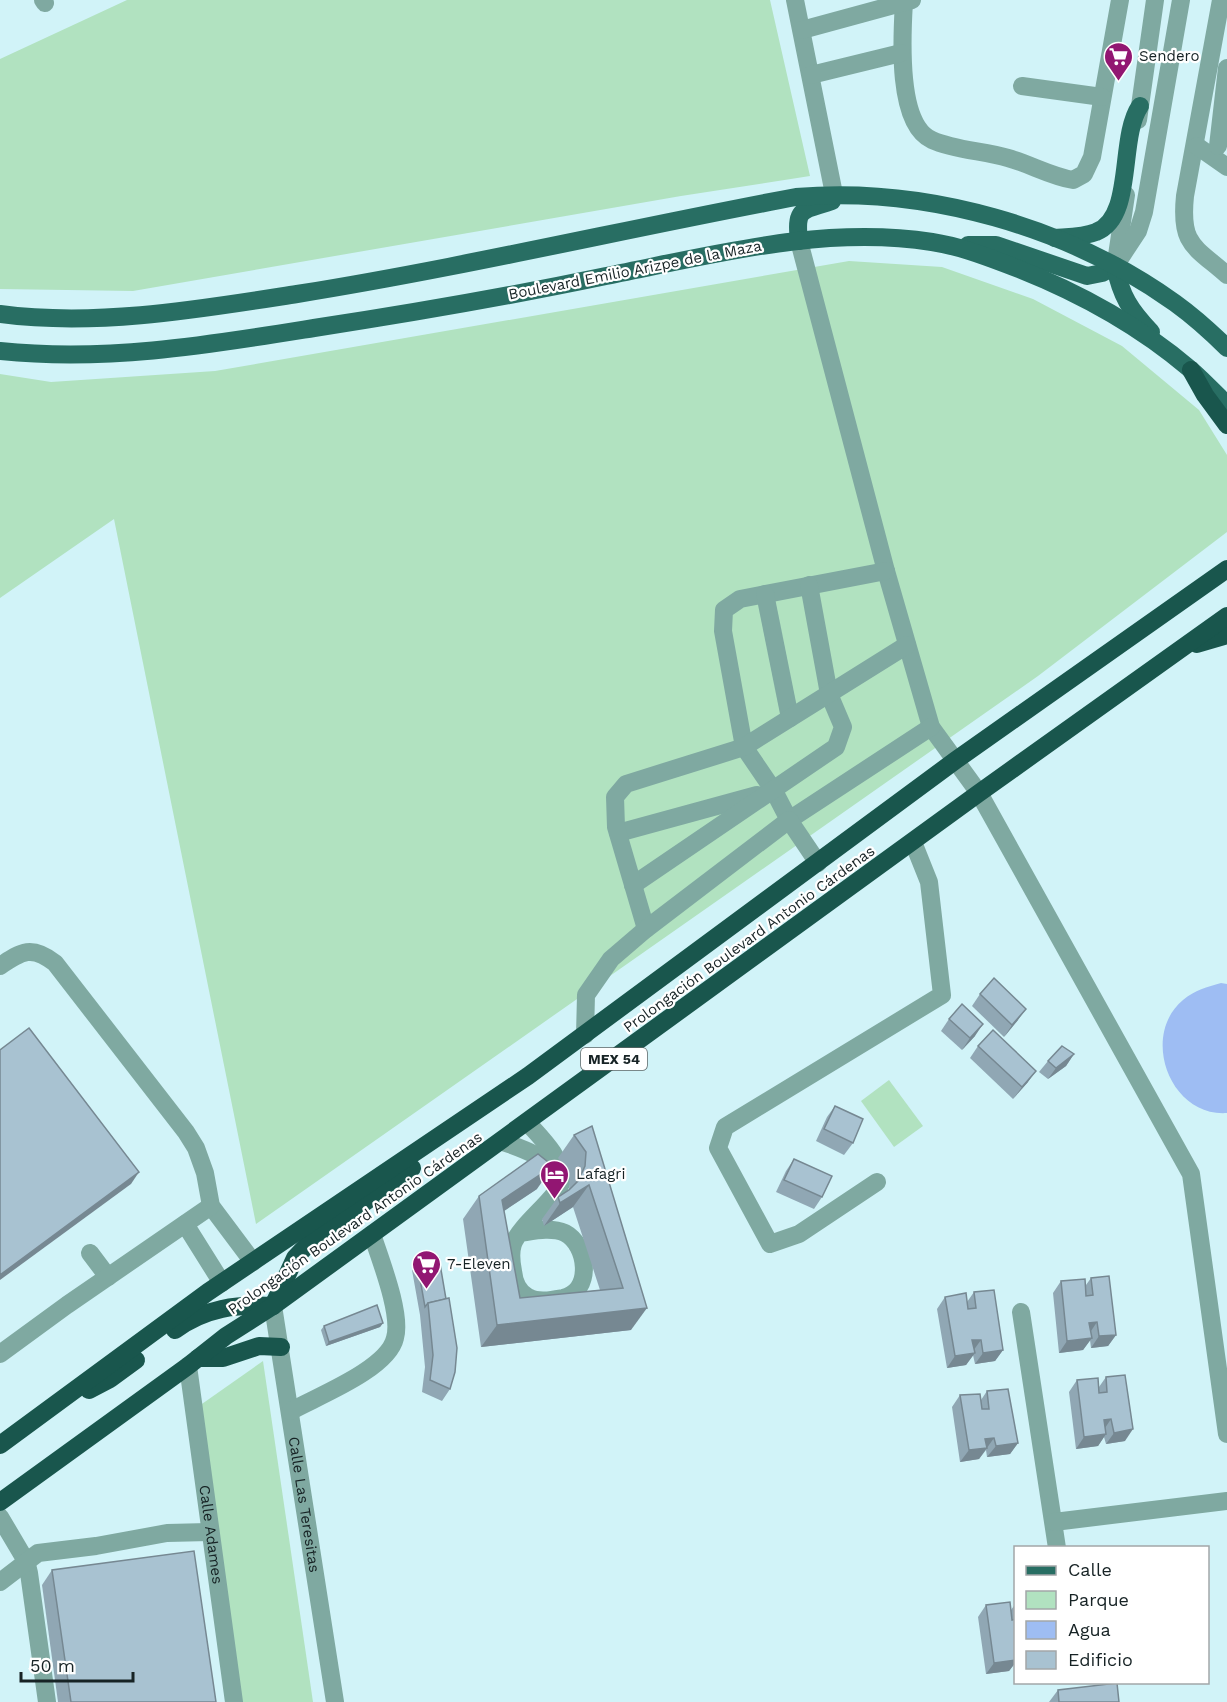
<svg xmlns="http://www.w3.org/2000/svg" width="1227" height="1702" font-family="'Work Sans',sans-serif">
<rect width="100%" height="100%" fill="#d1f3f8"/>
<g fill="#b1e2c0">
<path d="M 127,0 L 770,0 L 810,176 L 681,196 L 133,291 L 0,289 L 0,59 Z"/>
<path d="M 849,261 L 942,267 L 1033,299 L 1122,346 L 1199,410 L 1227,455 L 1227,532 L 1038,676 L 256,1224 L 114,519 L 0,598 L 0,374 L 51,382 L 215,371 Z"/>
<path d="M 889,1080 L 923,1126 L 894,1147 L 861,1101 Z"/>
<path d="M 263,1361 L 313,1702 L 242,1702 L 199,1406 Z"/>
</g>
<path fill="#9ebdf3" d="M 1221,983 L 1227,984 L 1227,1113 C 1170,1117 1140,1036 1183,1000 C 1195,990 1207,987 1221,983 Z"/>
<g fill="none" stroke-linecap="round" stroke-linejoin="round">
<g stroke="#7fa9a1" stroke-width="18">
<path d="M 43,0 L 45,3"/>
<path d="M 795,0 L 834,194"/>
<path d="M 1221,0 L 1185,196 C 1180,245 1194,246 1227,275"/>
<path d="M 904,2 C 902,35 896,124 932,140 C 954,150 984,151 1008,158 C 1030,164 1050,176 1073,180 L 1084,174 L 1092,157 L 1120,0"/>
<path d="M 802,30 L 912,0"/>
<path d="M 811,75 L 901,53"/>
<path d="M 1022,86 L 1102,97"/>
<path d="M 1138,120 L 1155,0"/>
<path d="M 1197,146 L 1227,167"/>
<path d="M 1218,146 L 1227,68"/>
<path d="M 799,241 L 886,571 L 931,727 L 979,793 L 1191,1174 L 1227,1434"/>
<path d="M 1116,262 L 1126,195"/>
<path d="M 1115,266 L 1138,231 L 1144,212 L 1181,0"/>
<path d="M 886,571 L 740,599 L 724,610 L 723,631 L 744,747 L 774,791 L 789,820 L 931,727"/>
<path d="M 765,594 L 790,718"/>
<path d="M 618,833 L 757,795"/>
<path d="M 633,885 L 836,747 L 843,727 L 829,694 L 809,585"/>
<path d="M 646,929 L 616,827 L 615,797 L 626,784 L 744,747 L 907,645"/>
<path d="M 0,966 C 22,951 32,945 55,963 L 186,1132 L 196,1148 L 205,1173 L 211,1206 L 253,1262"/>
<path d="M 585,1035 L 586,995 L 611,959 L 646,929 L 789,820 L 818,863"/>
<path d="M 501,1141 C 519,1148 542,1154 554,1171"/>
<path d="M 877,1182 L 799,1234 L 770,1244 L 718,1148 L 725,1127 L 942,995 L 929,882 L 913,842"/>
<path d="M 185,1224 L 222,1283"/>
<path d="M 520,1233 C 534,1231 551,1227 565,1233 C 588,1245 593,1291 563,1298 C 552,1300 538,1303 528,1297 C 518,1292 514,1281 513,1271 C 511,1261 510,1253 513,1244 C 521,1223 562,1195 562,1179 C 562,1157 541,1138 527,1122"/>
<path d="M 90,1253 L 108,1277"/>
<path id="s1" d="M 273,1306 L 335,1702"/>
<path d="M 1021,1312 L 1057,1548"/>
<path d="M 0,1354 L 67,1305 L 211,1206"/>
<path id="s2" d="M 188,1366 L 234,1702"/>
<path d="M 291,1411 C 318,1396 388,1369 395,1338 C 402,1314 380,1259 372,1234"/>
<path d="M 0,1517 L 26,1561 L 29,1573 L 47,1702"/>
<path d="M 1054,1522 L 1227,1501"/>
<path d="M 0,1582 L 38,1553 L 96,1546 L 167,1533 L 209,1532"/>
</g>
<g stroke="#286e63" stroke-width="18">
<path d="M 1055,238 C 1068,237 1084,237 1096,232 C 1135,217 1118,138 1140,106"/>
<path d="M 799,241 C 795,206 803,211 832,201"/>
<path d="M 968,245 L 996,245 L 1087,276 L 1102,273 L 1115,266"/>
<path d="M 1115,266 C 1121,296 1130,310 1151,332"/>
<path d="M 0,314 C 97,327 201,309 297,294 C 465,267 630,228 796,197 C 926,186 1069,227 1175,303 C 1193,316 1211,332 1227,348"/>
<path d="M 0,351 C 108,362 208,345 314,328 C 412,313 510,296 606,276 C 713,255 823,225 932,242 C 958,246 982,255 1006,264 C 1072,289 1136,323 1190,369 C 1203,380 1215,393 1227,405"/>
</g>
<g stroke="#19564d" stroke-width="18">
<path d="M 1191,370 L 1205,395 L 1227,425"/>
<path d="M 1197,644 L 1227,635"/>
<path d="M 175,1330 C 205,1308 237,1304 273,1306 L 295,1258 L 310,1242 L 412,1168"/>
<path d="M 198,1358 L 223,1358 L 259,1346 L 281,1347"/>
<path d="M 89,1390 L 110,1379 L 136,1360"/>
<path d="M 0,1445 L 208,1292 L 528,1076 L 956,760 L 1227,569"/>
<path d="M 0,1502 L 188,1366 L 226,1336 L 273,1306 L 979,793 L 1227,616"/>
</g>
</g>
<g fill="#90a7b4">
<path d="M 980,994 L 1018,1020 L 1004,1037 L 972,1006 Z"/>
<path d="M 949,1019 L 975,1036 L 962,1050 L 941,1031 Z"/>
<path d="M 978,1046 L 1028,1082 L 1013,1099 L 970,1058 Z"/>
<path d="M 1074,1054 L 1066,1066 L 1048,1079 L 1039,1072 L 1048,1061 Z"/>
<path d="M 835,1106 L 853,1143 L 844,1155 L 816,1141 L 827,1117 Z"/>
<path d="M 592,1126 L 631,1330 L 481,1347 L 463,1219 L 479,1196 L 537,1189 L 504,1211 L 520,1298 L 600,1290 L 573,1207 L 544,1226 L 542,1219 L 558,1197 L 568,1191 L 569,1189 L 570,1175 L 558,1158 L 574,1135 Z"/>
<path d="M 794,1159 L 822,1197 L 814,1209 L 776,1192 L 786,1171 Z"/>
<path d="M 417,1262 L 450,1389 L 442,1401 L 422,1392 L 425,1367 L 420,1315 L 412,1270 Z"/>
<path d="M 1091,1278 L 1116,1335 L 1108,1346 L 1091,1348 L 1090,1340 L 1083,1350 L 1059,1353 L 1053,1293 L 1061,1281 L 1086,1285 Z"/>
<path d="M 974,1292 L 1003,1350 L 995,1361 L 975,1364 L 973,1355 L 966,1365 L 947,1368 L 937,1309 L 945,1297 L 967,1302 Z"/>
<path d="M 383,1323 L 380,1327 L 326,1346 L 321,1330 L 324,1326 Z"/>
<path d="M 1106,1377 L 1125,1441 L 1106,1444 L 1104,1437 L 1098,1446 L 1076,1449 L 1069,1392 L 1077,1380 L 1099,1387 Z"/>
<path d="M 987,1391 L 1018,1443 L 1010,1454 L 987,1457 L 986,1450 L 979,1459 L 960,1462 L 952,1407 L 960,1395 L 981,1400 Z"/>
<path d="M 52,1570 L 216,1702 L 58,1702 L 42,1585 Z"/>
<path d="M 1016,1603 L 1016,1668 L 1015,1663 L 1009,1671 L 986,1674 L 978,1617 L 986,1605 L 1011,1610 Z"/>
<path d="M 1058,1690 L 1119,1702 L 1049,1702 Z"/>
</g>
<g fill="#768892">
<path d="M 1026,1009 L 1018,1020 L 1004,1037 L 1012,1025 Z"/>
<path d="M 983,1024 L 975,1036 L 962,1050 L 970,1038 Z"/>
<path d="M 1074,1054 L 1066,1066 L 1048,1079 L 1056,1068 Z"/>
<path d="M 1036,1071 L 1028,1082 L 1013,1099 L 1022,1087 Z"/>
<path d="M 553,1166 L 537,1189 L 486,1223 L 502,1200 Z"/>
<path d="M 139,1172 L 131,1184 L 0,1280 L 0,1275 Z"/>
<path d="M 589,1185 L 573,1207 L 544,1226 L 560,1203 Z"/>
<path d="M 647,1308 L 631,1330 L 481,1347 L 497,1325 Z"/>
<path d="M 1097,1322 L 1089,1334 L 1089,1323 Z"/>
<path d="M 383,1323 L 380,1327 L 326,1346 L 329,1342 Z"/>
<path d="M 1116,1335 L 1108,1346 L 1091,1348 L 1099,1336 Z"/>
<path d="M 1092,1338 L 1083,1350 L 1059,1353 L 1067,1341 Z"/>
<path d="M 972,1340 L 981,1340 L 973,1351 Z"/>
<path d="M 1003,1350 L 995,1361 L 975,1364 L 983,1353 Z"/>
<path d="M 975,1353 L 966,1365 L 947,1368 L 955,1356 Z"/>
<path d="M 1111,1419 L 1103,1431 L 1104,1420 Z"/>
<path d="M 1133,1429 L 1125,1441 L 1106,1444 L 1114,1433 Z"/>
<path d="M 1106,1434 L 1098,1446 L 1076,1449 L 1084,1437 Z"/>
<path d="M 994,1438 L 979,1459 L 960,1462 L 969,1450 L 985,1439 Z"/>
<path d="M 1018,1443 L 1010,1454 L 987,1457 L 996,1446 Z"/>
<path d="M 1016,1660 L 1016,1662 L 1009,1671 L 986,1674 L 994,1663 Z"/>
</g>
<g fill="#a8c2d1" stroke="#768892" stroke-width="1.5">
<path d="M 994,978 L 1026,1009 L 1012,1025 L 980,994 Z"/>
<path d="M 962,1004 L 983,1024 L 970,1038 L 949,1019 Z"/>
<path d="M 29,1028 L 139,1172 L 0,1275 L 0,1050 Z"/>
<path d="M 993,1030 L 1036,1071 L 1022,1087 L 978,1046 Z"/>
<path d="M 1062,1046 L 1074,1054 L 1056,1068 L 1048,1061 Z"/>
<path d="M 835,1106 L 863,1119 L 853,1143 L 824,1129 Z"/>
<path d="M 592,1126 L 647,1308 L 497,1325 L 479,1196 L 538,1154 L 553,1166 L 502,1200 L 520,1298 L 623,1288 L 589,1185 L 560,1203 L 558,1197 L 569,1190 L 578,1181 L 585,1166 L 586,1152 L 574,1135 Z"/>
<path d="M 794,1159 L 832,1176 L 822,1197 L 784,1180 Z"/>
<path d="M 439,1258 L 446,1299 L 428,1303 L 425,1307 L 417,1262 Z"/>
<path d="M 1109,1276 L 1116,1335 L 1099,1336 L 1097,1322 L 1089,1323 L 1092,1338 L 1067,1341 L 1061,1281 L 1085,1279 L 1086,1296 L 1093,1295 L 1091,1278 Z"/>
<path d="M 994,1290 L 1003,1350 L 983,1353 L 981,1340 L 972,1340 L 975,1353 L 955,1356 L 945,1297 L 966,1293 L 968,1309 L 976,1308 L 974,1292 Z"/>
<path d="M 449,1298 L 457,1348 L 455,1372 L 450,1389 L 430,1380 L 433,1355 L 428,1303 Z"/>
<path d="M 377,1305 L 383,1323 L 329,1342 L 324,1326 Z"/>
<path d="M 1125,1375 L 1133,1429 L 1114,1433 L 1111,1419 L 1104,1420 L 1106,1434 L 1084,1437 L 1077,1380 L 1098,1378 L 1099,1393 L 1107,1392 L 1106,1377 Z"/>
<path d="M 1008,1389 L 1018,1443 L 996,1446 L 994,1438 L 985,1439 L 987,1448 L 969,1450 L 960,1395 L 980,1394 L 982,1409 L 989,1409 L 987,1391 Z"/>
<path d="M 194,1551 L 216,1702 L 71,1702 L 52,1570 Z"/>
<path d="M 1010,1602 L 1012,1620 L 1016,1619 L 1016,1660 L 994,1663 L 986,1605 Z"/>
<path d="M 1117,1683 L 1119,1702 L 1059,1702 L 1058,1690 Z"/>
</g>
<defs>
<symbol id="supermarket-pin" viewBox="-11 -11 22 30"><path d="M0 17L-7.5 6A9.5 9.5 0 1 1 7.5 6Z" fill="#921672" stroke="#fff"/><path d="M-6-5.5h2.5l.6 2H6L4.5 2H-2.5L-4.4-4H-6ZM-1.5 3.2a1.3 1.3 0 1 0 .1 0ZM3 3.2a1.3 1.3 0 1 0 .1 0Z" fill="#fff"/></symbol>
<symbol id="hotel-pin" viewBox="-11 -11 22 30"><path d="M0 17L-7.5 6A9.5 9.5 0 1 1 7.5 6Z" fill="#921672" stroke="#fff"/><path d="M-6-4.5h1.5V1H6V5H4.5V3h-9V5H-6ZM-4 0a1.8 1.8 0 1 1 3.6 0ZM.5 0V-2.5h3Q6-2.5 6 0Z" fill="#fff"/></symbol>
</defs>
<g fill-rule="evenodd">
<use href="#supermarket-pin" x="1102" y="40" width="33" height="45"/>
<use href="#hotel-pin" x="538" y="1158" width="33" height="45"/>
<use href="#supermarket-pin" x="410" y="1248" width="33" height="45"/>
</g>
<g text-anchor="middle" dominant-baseline="central" stroke-width="4.5" stroke-linejoin="round" paint-order="stroke">
<rect fill="#fff" stroke="#5d6566" stroke-width="1.5" x="581" y="1048" width="66" height="22" rx="4.5"/>
<g font-size="14" font-weight="bold" fill="#172325">
<text x="614" y="1059">MEX 54</text>
</g>
<g font-size="15" fill="#172325" stroke="#fff" text-anchor="start">
<text x="1139" y="56">Sendero</text>
<text x="576" y="1174">Lafagri</text>
<text x="447" y="1264">7-Eleven</text>
</g>
<g font-size="15" fill="#172325" stroke="#fff">
<text transform="translate(635 270) rotate(-11)">Boulevard Emilio Arizpe de la Maza</text>
<text transform="translate(749 939) rotate(-36)">Prolongación Boulevard Antonio Cárdenas</text>
<text transform="translate(355 1223) rotate(-35)">Prolongación Boulevard Antonio Cárdenas</text>
<text stroke="none"><textPath href="#s1" startOffset="201">Calle Las Teresitas</textPath></text>
<text stroke="none"><textPath href="#s2" startOffset="170">Calle Adames</textPath></text>
</g>
</g>
<rect x="1014" y="1546" width="195" height="138" fill="#ffffff" stroke="#a2a7a8" stroke-width="1.5"/>
<rect x="1026" y="1566" width="30" height="9" fill="#286e63" stroke="#a2a7a8" stroke-width="1.5"/>
<text x="1068" y="1576" font-size="18" fill="#172325">Calle</text>
<rect x="1026" y="1591" width="30" height="18" fill="#b1e2c0" stroke="#a2a7a8" stroke-width="1.5"/>
<text x="1068" y="1606" font-size="18" fill="#172325">Parque</text>
<rect x="1026" y="1621" width="30" height="18" fill="#9ebdf3" stroke="#a2a7a8" stroke-width="1.5"/>
<text x="1068" y="1636" font-size="18" fill="#172325">Agua</text>
<rect x="1026" y="1651" width="30" height="18" fill="#a8c2d1" stroke="#a2a7a8" stroke-width="1.5"/>
<text x="1068" y="1666" font-size="18" fill="#172325">Edificio</text>
<path d="M21 1672v9h112v-9" fill="none" stroke="#172325" stroke-width="3"/>
<text x="30" y="1672" font-size="18" fill="#172325" stroke="#ffffff" stroke-width="4.5" paint-order="stroke">50 m</text>
</svg>
